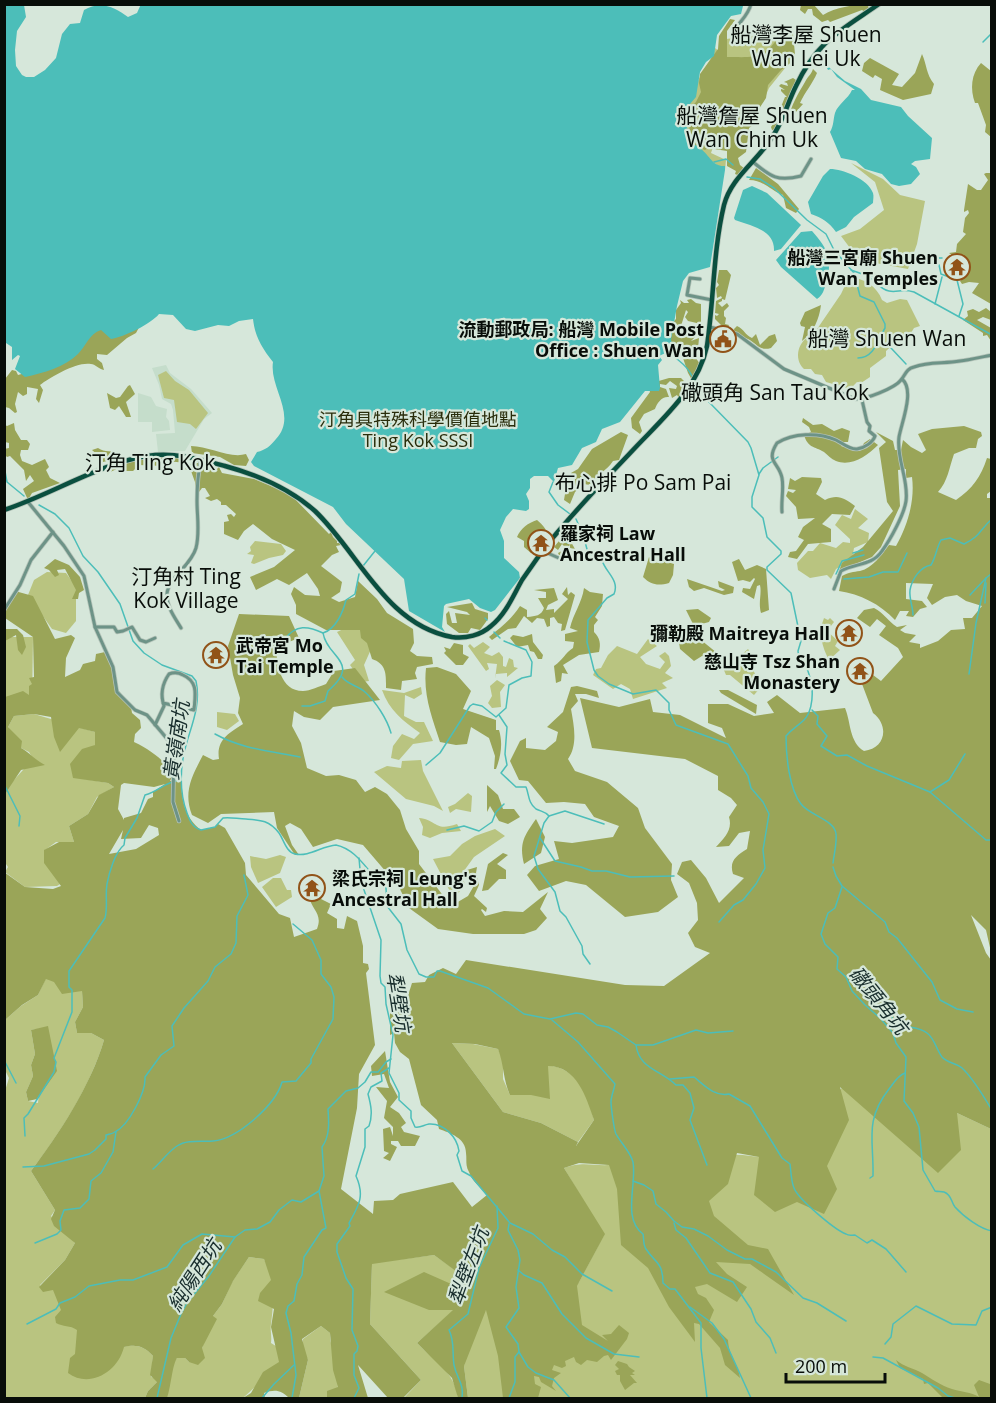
<svg xmlns="http://www.w3.org/2000/svg" width="996" height="1403" font-family="'Open Sans','Noto Sans TC',sans-serif">
<rect width="100%" height="100%" fill="#d6e7da"/>
<g fill="#c5ddcb">
<path d="M 166,365 L 170,373 L 191,389 L 212,413 L 204,419 L 185,451 L 158,452 L 156,434 L 175,433 L 173,410 L 171,404 L 162,399 L 159,385 L 152,368 Z"/>
<path d="M 138,393 L 151,397 L 156,406 L 167,409 L 166,417 L 169,421 L 170,430 L 152,432 L 152,422 L 138,422 Z"/>
</g>
<g fill="#b9c480" fill-rule="evenodd">
<path d="M 785,32 L 792,33 L 794,57 L 769,88 L 763,102 L 746,125 L 746,149 L 740,153 L 713,147 L 711,153 L 726,160 L 725,170 C 681,142 673,125 700,77 C 705,67 713,58 715,48 L 726,57 L 726,39 L 776,33 L 778,39 Z"/>
<path d="M 851,163 L 883,179 L 900,195 L 925,201 L 917,244 L 908,269 L 859,260 L 841,236 L 860,229 L 884,210 L 875,182 Z"/>
<path d="M 849,277 C 863,278 877,286 882,300 L 887,303 L 900,299 L 907,300 L 920,326 L 914,328 L 909,336 L 897,341 L 886,351 L 886,356 L 870,368 L 870,377 L 861,383 L 857,382 L 851,388 L 847,388 L 826,382 L 822,375 L 815,374 L 811,369 L 804,369 C 793,359 798,339 813,335 L 841,294 Z"/>
<path d="M 166,371 L 175,381 L 189,390 L 208,413 L 196,429 L 190,424 L 177,422 L 174,400 L 164,398 L 158,375 Z"/>
<path d="M 855,509 L 868,519 L 858,528 L 869,533 L 868,542 L 854,548 L 852,559 L 836,569 L 831,579 L 827,575 L 810,578 L 798,570 L 797,563 L 808,551 L 813,551 L 820,543 L 836,548 L 843,542 L 850,543 L 850,539 L 835,525 L 842,515 L 851,519 Z"/>
<path d="M 255,541 L 281,544 L 286,551 L 283,555 L 269,558 L 254,564 L 251,563 L 254,555 L 247,554 L 251,551 L 250,547 Z"/>
<path d="M 47,572 L 66,573 L 76,587 L 76,621 L 66,633 L 52,629 L 28,595 L 34,580 Z"/>
<path d="M 824,618 L 828,620 L 830,618 L 834,622 L 827,631 L 838,641 L 835,646 L 840,650 L 829,660 C 822,647 818,632 824,618 Z"/>
<path d="M 354,624 L 373,634 L 372,647 L 364,665 L 369,681 L 362,682 L 350,665 L 355,660 L 337,632 Z"/>
<path d="M 4,637 L 33,637 L 32,703 L 5,703 Z"/>
<path d="M 648,639 L 657,646 L 640,657 L 646,664 L 660,669 L 665,662 L 659,656 L 665,652 L 669,656 L 671,666 L 665,673 L 673,678 L 662,683 L 667,688 L 633,699 L 630,689 L 621,684 L 613,689 L 593,675 L 596,669 L 601,668 L 608,655 L 617,646 L 637,654 Z"/>
<path d="M 483,642 L 490,647 L 484,653 L 492,656 L 499,652 L 503,657 L 503,666 L 506,667 L 509,658 L 513,660 L 514,667 L 518,668 L 507,677 L 507,673 L 496,674 L 495,679 L 497,664 L 487,663 L 489,669 L 486,671 L 468,646 L 470,644 L 474,648 Z"/>
<path d="M 748,649 L 756,660 L 751,665 L 761,687 L 754,695 L 730,675 L 726,675 L 721,663 L 726,655 L 740,656 Z"/>
<path d="M 497,680 L 505,685 L 500,692 L 501,707 L 492,708 L 488,703 L 492,696 L 490,686 Z"/>
<path d="M 421,687 L 422,694 L 414,699 L 405,695 L 404,716 L 416,722 L 424,722 L 433,741 L 413,744 L 399,760 L 391,758 L 393,746 L 402,734 L 414,739 L 420,733 C 403,721 389,710 382,690 L 404,693 Z"/>
<path d="M 217,712 L 235,714 L 239,721 L 227,730 L 217,727 Z"/>
<path d="M 34,714 L 95,732 L 95,745 L 73,777 L 108,783 L 114,787 L 97,797 L 88,814 L 69,826 L 74,842 L 56,842 L 45,850 L 60,884 L 57,886 L 25,887 L 5,872 L 8,867 L 4,861 L 4,791 L 33,759 L 29,752 L 21,748 L 8,727 L 14,716 Z"/>
<path d="M 421,760 L 423,771 L 443,811 L 434,806 L 406,799 L 374,772 L 387,766 L 401,768 L 402,761 Z"/>
<path d="M 468,793 L 472,796 L 471,812 L 456,809 L 450,813 L 448,807 L 455,804 Z"/>
<path d="M 419,818 C 438,820 434,832 457,824 L 461,831 L 442,833 L 430,838 L 422,835 L 423,827 Z"/>
<path d="M 495,829 L 505,836 L 474,857 L 461,875 L 465,884 L 454,899 L 433,859 L 450,856 L 462,844 L 475,836 Z"/>
<path d="M 280,855 L 286,857 L 280,873 L 258,883 L 251,867 L 250,856 L 266,859 Z"/>
<path d="M 273,878 L 281,878 L 287,890 L 291,890 L 292,897 L 276,907 L 262,887 Z"/>
<path d="M 46,978 L 82,991 L 83,1007 L 75,1022 L 77,1033 L 91,1033 L 104,1040 C 91,1085 60,1133 31,1171 L 55,1210 L 51,1216 L 75,1243 L 65,1260 L 40,1285 L 41,1289 L 56,1290 L 67,1324 L 123,1347 C 136,1344 144,1346 153,1356 L 151,1377 L 160,1379 L 148,1391 L 145,1398 L 5,1398 L 4,1094 L 9,1078 L 5,1070 L 5,1020 L 21,1006 L 38,995 ZM 45,1028 L 38,1103 L 28,1101 L 26,1092 L 33,1076 L 31,1065 L 35,1054 L 31,1030 Z"/>
<path d="M 452,1043 L 473,1044 L 498,1049 L 503,1060 L 503,1079 L 510,1095 L 546,1065 C 578,1068 587,1092 594,1120 L 578,1142 L 541,1123 L 503,1112 Z"/>
<path d="M 842,1088 L 957,1113 L 991,1129 L 991,1398 L 468,1398 L 464,1366 L 467,1344 L 486,1309 L 549,1321 L 579,1282 L 604,1235 L 564,1168 C 583,1161 591,1166 610,1165 C 658,1162 712,1149 759,1157 Z"/>
<path d="M 434,1255 L 468,1279 L 458,1287 L 454,1310 L 417,1343 C 434,1361 455,1372 458,1398 L 404,1398 L 421,1380 L 370,1324 L 372,1263 Z"/>
<path d="M 249,1257 L 264,1259 C 275,1280 274,1301 271,1324 C 270,1331 272,1336 271,1343 L 279,1348 L 281,1363 L 243,1398 L 166,1398 L 173,1363 L 177,1358 L 185,1358 L 189,1362 L 202,1348 L 213,1316 L 222,1304 L 232,1282 Z"/>
<path d="M 321,1326 L 330,1333 C 330,1346 332,1343 336,1352 C 340,1366 338,1385 337,1398 L 299,1398 L 308,1360 L 302,1348 L 303,1339 Z"/>
</g>
<g fill="#9aa558" fill-rule="evenodd">
<path d="M 868,4 L 869,12 L 867,13 L 862,10 L 830,22 L 828,20 L 822,22 L 813,15 L 812,9 L 808,9 L 805,14 L 800,10 L 801,5 L 814,5 L 823,15 C 836,7 853,5 868,4 Z"/>
<path d="M 730,19 L 735,20 L 727,31 L 727,57 C 751,57 763,60 777,39 C 781,35 784,33 785,28 L 793,34 L 795,54 L 793,61 L 781,70 L 768,85 L 766,98 L 757,112 L 746,123 L 753,125 L 749,128 L 746,152 L 738,158 L 740,165 L 745,169 L 740,176 L 735,174 L 736,171 L 727,166 L 727,151 L 708,148 L 705,150 L 693,145 L 686,112 L 696,102 L 701,92 L 699,83 L 700,74 L 718,49 L 719,36 Z"/>
<path d="M 922,54 C 927,65 926,74 934,84 L 931,94 L 903,100 L 880,90 L 882,79 L 875,75 L 873,78 L 862,71 L 864,63 L 870,58 L 899,74 L 892,85 L 902,87 L 915,73 Z"/>
<path d="M 981,63 L 991,71 L 991,137 L 985,132 L 986,125 L 978,103 L 975,103 C 970,89 971,74 981,63 Z"/>
<path d="M 813,69 L 817,73 C 813,83 805,92 800,103 L 803,104 L 795,113 L 792,121 L 793,112 L 789,118 C 791,105 798,94 805,82 C 808,76 811,75 813,69 Z"/>
<path d="M 793,78 L 796,80 L 784,120 L 776,120 L 776,122 L 781,123 L 777,129 L 772,130 L 771,127 L 776,119 L 785,97 L 787,97 L 781,91 L 781,89 L 785,90 L 779,86 L 781,84 L 788,86 L 787,83 L 784,82 Z"/>
<path d="M 756,168 L 778,184 L 799,209 L 796,213 L 786,208 L 783,195 C 771,191 764,180 749,180 Z"/>
<path d="M 986,173 L 992,173 L 991,304 L 972,293 L 979,283 L 969,282 L 962,284 L 960,281 L 964,278 L 961,261 L 949,253 L 956,252 L 957,244 L 966,234 L 963,232 L 965,218 L 969,213 L 968,210 L 964,212 L 964,210 L 968,184 L 977,190 L 981,190 L 988,180 L 984,174 Z"/>
<path d="M 719,270 L 727,270 L 731,275 L 725,300 L 722,299 L 722,301 L 718,303 L 722,307 L 727,303 L 729,306 L 724,311 L 724,316 L 726,318 L 725,324 L 729,325 L 728,327 L 723,327 L 715,319 L 715,315 L 717,316 L 719,314 L 715,313 L 716,301 L 722,298 L 721,296 L 717,298 L 716,288 L 719,285 L 717,282 Z"/>
<path d="M 691,299 L 696,303 L 701,304 L 701,324 L 688,321 L 685,317 L 688,312 L 686,310 L 681,326 L 677,327 L 673,322 L 676,319 L 676,310 L 681,303 L 680,300 L 684,303 L 689,303 L 687,300 Z"/>
<path d="M 821,305 C 819,320 814,331 802,341 L 805,327 L 801,326 L 800,323 L 805,312 Z"/>
<path d="M 986,308 L 991,312 L 991,320 L 983,317 L 977,320 L 991,328 L 991,341 L 987,335 L 983,336 L 983,333 L 963,320 L 968,316 L 967,311 L 973,309 L 979,312 Z"/>
<path d="M 144,318 L 136,333 L 127,338 L 107,355 L 97,354 L 97,359 L 102,363 L 104,370 C 99,369 95,364 91,364 C 78,361 50,377 40,385 L 43,390 L 39,403 L 36,399 L 38,389 L 27,387 L 27,394 L 23,396 L 18,392 L 15,404 L 17,412 L 15,413 L 9,408 L 5,407 L 5,379 L 12,370 L 16,371 L 18,375 L 25,373 L 89,331 Z"/>
<path d="M 737,326 C 744,329 745,335 752,338 L 756,334 L 760,345 L 769,336 L 775,334 L 777,341 L 771,348 C 758,352 756,341 745,338 C 742,336 739,336 735,335 L 734,329 Z"/>
<path d="M 671,330 L 684,334 L 693,332 L 697,335 L 691,341 L 699,338 L 698,349 L 693,354 L 700,364 L 692,380 L 688,373 L 682,355 L 670,342 Z"/>
<path d="M 669,378 L 681,378 L 684,381 L 680,384 L 685,391 L 679,398 L 677,395 L 672,398 L 669,388 L 676,389 L 677,386 L 670,381 L 666,385 L 660,384 L 660,387 L 666,389 L 669,397 C 662,396 657,403 655,409 L 644,414 L 639,422 L 642,431 L 640,434 L 632,428 L 631,418 L 650,392 L 649,388 L 638,387 Z"/>
<path d="M 130,385 L 135,394 L 126,402 L 131,417 L 126,417 L 119,406 L 115,410 L 110,408 L 107,393 L 116,398 L 120,397 L 128,386 Z"/>
<path d="M 803,418 L 813,425 L 822,424 L 834,431 L 842,428 L 850,431 L 848,442 L 844,442 L 841,446 L 860,451 L 864,443 L 870,439 L 878,445 C 867,456 851,467 836,461 C 831,459 828,455 824,452 C 814,446 808,448 804,435 L 811,432 L 809,427 L 802,422 Z"/>
<path d="M 14,423 L 15,430 L 21,440 L 27,440 L 30,444 L 28,450 L 21,450 L 20,455 L 22,461 L 32,465 L 45,459 L 49,467 L 46,470 L 50,478 L 60,483 L 32,493 L 28,500 L 23,489 L 34,481 L 30,475 L 26,481 L 24,470 L 10,456 L 7,457 L 5,455 L 4,449 L 9,448 L 9,443 L 5,442 L 5,425 L 7,426 Z"/>
<path d="M 964,426 L 981,432 L 982,436 L 978,439 L 976,448 L 969,448 L 954,454 C 949,468 948,481 938,492 L 956,500 C 972,489 981,477 987,458 L 991,459 L 991,491 L 987,494 L 987,498 L 992,498 L 991,952 L 986,930 L 971,915 L 986,953 L 991,960 L 991,1129 L 957,1113 L 961,1150 L 938,1173 L 840,1087 L 849,1120 L 827,1166 L 837,1189 L 824,1214 L 797,1202 L 775,1212 L 754,1195 L 759,1157 L 737,1153 L 728,1184 L 709,1201 L 714,1216 L 748,1245 L 768,1249 L 794,1295 L 750,1264 L 716,1262 L 727,1274 L 747,1287 L 737,1302 L 707,1284 L 695,1287 L 698,1294 L 706,1298 L 714,1310 L 709,1322 L 728,1340 C 729,1358 738,1362 740,1378 L 725,1365 L 720,1348 L 699,1324 L 694,1323 L 695,1342 L 669,1307 L 648,1268 L 621,1245 L 617,1189 L 609,1165 L 579,1163 L 564,1168 L 605,1234 L 577,1286 L 582,1325 L 608,1341 L 602,1335 L 611,1334 L 619,1325 L 629,1333 L 627,1339 L 611,1360 L 608,1355 L 604,1356 L 597,1362 L 587,1360 L 581,1365 L 576,1362 L 574,1357 L 565,1361 L 566,1366 L 562,1368 L 554,1365 L 552,1370 L 561,1373 L 554,1378 L 552,1386 L 556,1391 L 541,1382 L 539,1377 L 534,1376 L 535,1384 L 541,1387 L 538,1398 L 503,1398 L 498,1356 L 486,1310 L 464,1366 L 468,1398 L 458,1398 L 452,1378 L 417,1343 L 453,1310 L 429,1310 L 384,1292 L 424,1272 L 458,1287 L 468,1280 L 434,1255 L 372,1264 L 370,1324 L 421,1380 L 403,1398 L 388,1398 L 358,1365 L 368,1398 L 327,1397 L 327,1391 L 338,1387 L 333,1370 L 330,1333 L 321,1326 L 302,1339 L 308,1360 L 299,1398 L 289,1398 C 281,1390 275,1389 264,1393 L 265,1398 L 243,1398 L 251,1393 L 263,1372 L 279,1362 L 271,1327 L 274,1309 L 258,1301 L 260,1293 L 271,1280 L 264,1259 L 249,1257 L 233,1281 L 222,1304 L 213,1316 L 217,1319 L 202,1348 L 205,1358 L 198,1365 L 189,1362 L 185,1358 L 177,1358 C 172,1366 171,1387 167,1398 L 145,1398 L 148,1391 L 157,1382 L 150,1375 L 153,1356 C 144,1346 136,1344 124,1347 C 118,1372 89,1389 68,1373 L 70,1358 L 75,1354 L 77,1330 C 70,1325 63,1327 56,1323 L 55,1317 L 61,1310 L 53,1290 L 43,1292 L 39,1287 L 65,1260 L 75,1243 L 54,1226 L 51,1219 L 55,1210 L 31,1171 C 59,1134 91,1085 104,1040 L 91,1033 L 77,1033 L 75,1022 L 83,1007 L 82,991 L 62,994 L 54,982 L 46,979 L 38,995 L 22,1005 L 5,1020 L 4,872 L 25,887 L 53,889 L 61,886 L 44,863 L 44,850 L 59,842 L 74,842 L 69,826 L 88,814 L 99,795 L 114,787 L 108,783 L 73,778 L 70,764 L 82,749 L 95,745 L 95,732 L 79,728 L 60,752 L 54,737 L 51,717 L 34,714 L 14,716 L 8,727 L 22,741 L 21,748 C 30,753 35,760 45,765 L 21,770 L 5,794 L 5,697 L 23,691 L 29,695 L 29,686 L 32,684 L 29,678 L 34,677 L 33,637 L 5,618 L 5,610 L 15,591 L 33,596 L 55,639 L 71,635 L 75,638 L 66,658 L 65,677 L 80,670 L 83,664 L 95,661 L 96,654 L 105,652 L 114,670 L 116,687 L 131,707 L 132,713 L 140,720 L 141,728 L 135,734 L 134,742 C 151,750 162,759 174,773 L 170,781 L 181,780 C 182,800 184,817 201,830 L 215,827 L 218,824 L 225,828 L 245,863 L 246,875 L 279,914 L 290,918 L 294,937 L 317,929 C 323,914 312,910 309,897 L 312,893 L 325,888 L 321,899 L 331,904 L 327,913 L 337,919 L 337,928 L 344,929 L 347,916 L 357,921 L 363,946 L 363,963 L 368,964 L 369,969 L 366,973 L 375,1045 L 359,1074 L 357,1108 L 341,1189 L 373,1214 L 374,1201 L 393,1200 L 400,1194 L 453,1182 L 472,1207 L 487,1195 C 481,1188 472,1181 469,1172 C 465,1165 467,1160 466,1153 C 466,1138 450,1133 439,1129 L 437,1120 L 421,1105 L 409,1059 L 400,1052 L 395,1043 L 394,1033 L 390,1035 L 390,1008 L 398,1009 L 405,1005 L 412,983 L 425,982 L 429,975 L 443,968 L 456,974 L 466,960 L 625,985 L 664,986 L 710,953 L 695,947 L 688,933 L 698,920 L 697,903 L 689,883 L 677,874 L 682,862 L 691,860 L 706,878 L 719,903 L 744,878 L 733,874 C 729,861 736,856 747,849 L 750,831 L 739,833 L 729,846 L 716,847 C 724,838 733,830 729,817 L 737,805 L 731,798 L 718,790 L 718,776 L 685,759 L 592,748 L 580,698 L 619,707 L 650,699 L 653,712 L 680,715 L 726,738 L 722,728 L 708,723 L 708,704 L 728,704 L 754,716 L 774,713 L 767,702 L 777,695 L 800,713 L 845,708 C 851,722 849,742 864,751 C 885,749 890,726 873,713 L 859,676 L 864,672 L 869,672 L 881,681 L 903,657 L 898,648 L 879,635 L 886,626 L 877,619 L 870,627 L 857,618 L 864,610 L 874,608 C 884,613 888,621 897,627 L 907,625 L 900,630 L 905,633 L 916,635 L 909,642 L 920,644 L 920,648 L 938,641 L 951,630 L 965,629 L 963,618 L 972,618 L 982,606 L 966,601 L 957,595 L 945,597 L 932,605 L 927,598 L 933,584 L 906,583 L 906,599 L 922,601 L 927,607 L 920,609 L 913,617 L 906,616 L 909,611 L 900,611 L 895,620 C 880,604 860,594 839,591 L 842,576 C 849,572 853,572 860,571 C 873,568 881,555 889,545 L 896,546 C 908,525 915,500 912,477 L 906,478 L 906,469 L 898,470 L 900,506 L 881,547 L 872,557 L 841,570 L 836,579 L 842,563 L 863,547 L 893,511 L 887,502 L 879,448 L 886,442 L 876,432 L 893,441 L 895,450 L 901,450 L 903,440 L 911,447 L 922,453 L 926,450 L 918,434 L 932,429 ZM 124,783 L 154,787 L 165,784 L 153,792 L 153,797 L 148,799 L 141,813 L 124,818 L 124,820 L 118,809 L 121,785 ZM 149,825 L 158,828 L 159,835 L 136,849 L 109,854 L 123,830 L 121,839 L 141,838 ZM 452,1043 L 475,1044 L 498,1049 C 504,1064 503,1080 510,1095 L 531,1095 L 550,1099 L 548,1066 C 577,1066 586,1097 594,1120 L 576,1146 L 578,1142 L 541,1123 L 503,1112 Z"/>
<path d="M 621,432 L 628,435 L 619,460 L 613,461 C 606,472 597,473 590,485 L 584,484 L 575,492 L 570,504 L 564,500 L 566,488 L 572,478 L 571,473 L 578,469 L 592,449 Z"/>
<path d="M 191,446 C 209,446 230,459 246,454 L 249,460 L 246,466 L 234,465 L 220,457 L 192,453 Z"/>
<path d="M 98,448 C 105,453 112,450 121,453 L 119,458 L 99,463 L 99,456 L 92,450 Z"/>
<path d="M 156,457 L 185,457 L 187,463 L 166,461 L 164,466 L 139,465 L 133,471 L 121,471 L 119,468 L 108,473 L 105,471 L 121,464 Z"/>
<path d="M 198,463 L 202,463 L 215,471 L 219,467 L 222,473 L 254,479 L 290,494 L 329,534 L 331,532 L 333,537 L 337,541 L 337,543 L 340,543 L 341,545 L 336,546 L 339,552 L 332,555 L 321,566 L 342,582 L 340,592 L 331,598 L 339,602 L 355,597 L 358,581 L 377,599 L 387,613 L 413,629 L 414,643 L 410,651 L 417,656 L 432,657 L 433,664 L 417,667 L 415,673 L 417,679 L 402,681 L 401,690 L 386,688 C 386,675 387,664 372,659 L 367,643 L 361,638 L 360,630 L 326,630 L 296,614 L 296,605 L 291,594 L 294,587 L 305,595 L 320,596 L 318,589 L 307,573 L 289,585 L 277,579 L 256,590 L 250,577 L 274,567 L 295,550 L 272,539 L 253,524 L 244,531 L 238,540 L 224,534 L 224,522 L 229,521 L 227,515 L 231,514 L 234,517 L 236,514 L 226,505 L 221,505 L 221,502 L 217,499 L 211,501 L 205,498 L 210,496 L 205,488 L 202,488 L 196,496 L 195,482 L 191,471 L 185,469 L 190,464 Z"/>
<path d="M 802,477 L 821,478 L 822,482 L 816,494 L 825,500 C 838,494 844,498 855,506 L 850,515 L 832,514 L 822,524 L 831,529 L 831,542 L 808,544 L 797,559 L 788,557 L 790,552 L 796,551 L 804,540 L 798,537 L 803,527 L 815,518 L 798,519 L 796,507 L 786,496 L 788,491 L 793,493 L 796,490 L 788,489 L 790,478 L 795,481 Z"/>
<path d="M 537,520 C 543,525 549,531 547,540 L 538,538 L 531,541 L 535,549 L 531,553 L 524,547 L 524,541 L 517,537 C 521,528 528,523 537,520 Z"/>
<path d="M 574,524 L 577,527 L 575,530 L 577,533 L 580,533 L 581,537 L 571,542 L 575,549 L 570,548 L 570,544 L 566,555 L 559,555 L 558,553 L 564,550 L 564,546 L 562,544 L 558,550 L 554,547 L 559,541 L 570,540 L 576,535 L 574,532 L 568,532 Z"/>
<path d="M 649,557 L 657,563 L 664,560 L 674,564 L 673,575 L 669,583 C 658,586 651,585 643,577 Z"/>
<path d="M 55,559 L 69,565 L 80,577 L 84,590 L 79,593 L 78,599 L 72,599 L 76,590 L 65,569 L 57,570 L 59,575 L 55,577 L 49,570 L 44,568 Z"/>
<path d="M 739,559 L 745,570 L 757,565 L 766,569 L 769,610 L 761,613 C 758,602 762,594 760,585 L 757,586 L 754,599 L 742,592 L 743,588 L 750,589 L 755,579 L 754,578 L 750,582 L 743,580 L 738,581 L 732,562 Z"/>
<path d="M 687,579 L 722,591 L 725,590 L 719,587 L 718,581 L 734,587 L 733,593 L 724,595 L 704,588 L 694,591 L 689,587 Z"/>
<path d="M 567,587 L 568,595 L 571,592 L 575,595 L 565,630 L 561,631 L 562,624 L 558,623 L 554,617 L 550,618 L 550,626 L 547,627 L 544,619 L 537,618 L 532,623 L 524,616 L 516,628 L 508,629 L 492,640 L 489,637 C 502,626 511,620 520,606 L 527,610 L 527,617 C 536,616 541,616 544,608 L 538,598 L 546,598 L 546,592 L 534,590 L 554,588 L 558,600 L 548,605 L 546,610 L 554,609 L 554,613 L 568,599 L 562,594 Z"/>
<path d="M 584,588 L 590,592 L 603,594 L 602,606 L 595,617 L 598,620 L 594,625 L 594,632 C 600,638 601,644 599,652 L 579,655 L 563,665 L 568,674 L 562,673 L 561,681 L 556,683 L 554,666 C 563,660 565,653 573,648 L 574,642 L 565,641 L 565,634 L 578,631 L 570,628 C 573,614 582,603 584,588 Z"/>
<path d="M 472,603 L 475,609 L 488,613 L 488,619 L 480,630 L 471,628 L 468,633 L 459,633 L 447,624 L 446,614 L 449,611 L 452,623 L 457,623 L 455,613 L 470,615 L 467,612 L 447,607 Z"/>
<path d="M 698,609 L 711,618 L 709,622 L 694,626 L 686,610 Z"/>
<path d="M 239,614 L 289,616 L 299,638 L 276,647 C 277,664 280,691 303,691 C 310,691 320,686 326,684 L 334,671 L 355,668 L 380,700 L 333,707 L 320,720 L 304,717 L 294,711 L 292,726 L 301,743 L 307,768 L 326,776 L 339,775 L 356,780 L 365,792 L 375,787 L 387,794 L 400,810 L 406,829 L 419,851 L 419,864 L 451,906 L 468,896 L 475,884 L 467,870 L 477,867 L 476,873 L 479,885 L 474,896 L 487,908 L 486,912 L 482,909 L 481,910 L 485,916 L 504,911 L 523,912 L 548,892 L 540,909 L 547,918 L 536,930 L 524,934 L 473,934 L 438,929 L 409,908 L 399,887 L 363,845 L 337,839 L 313,847 L 301,829 L 290,823 L 285,826 L 292,845 L 299,855 L 295,855 L 277,828 L 274,812 L 221,814 L 208,823 L 192,815 C 183,792 192,776 203,755 L 213,760 L 219,759 C 216,740 229,733 243,724 L 238,713 L 240,698 L 233,675 L 228,646 Z"/>
<path d="M 5,629 L 17,629 L 23,635 L 26,647 L 22,655 L 18,650 L 16,635 L 5,641 Z"/>
<path d="M 703,630 L 701,640 L 717,653 L 716,663 L 711,666 L 708,658 L 702,656 L 694,661 L 680,649 L 678,635 L 695,633 Z"/>
<path d="M 532,634 L 533,642 L 543,655 L 542,659 L 538,659 L 534,652 L 530,651 L 528,645 L 517,647 L 510,638 L 513,635 L 523,637 Z"/>
<path d="M 454,643 L 463,645 L 463,654 L 469,657 L 463,665 L 456,665 L 444,653 L 446,651 L 444,647 L 450,649 Z"/>
<path d="M 437,667 L 456,674 L 471,691 L 463,709 L 496,720 L 496,730 L 499,730 C 503,743 501,756 496,769 L 494,769 L 495,756 L 489,738 L 471,727 L 467,744 L 456,745 L 440,742 C 432,717 423,695 426,668 Z"/>
<path d="M 577,686 L 597,691 L 599,698 L 586,694 L 575,694 L 578,701 L 571,709 C 574,726 578,745 568,759 L 575,771 L 607,782 L 638,808 L 645,828 L 672,864 L 671,880 L 678,897 L 658,912 L 625,917 L 586,885 L 566,881 L 539,891 L 527,875 L 535,866 L 559,859 L 554,841 L 572,843 L 613,837 L 619,826 L 594,817 L 585,804 L 564,802 L 546,803 L 528,781 L 519,780 L 510,761 L 520,741 L 526,738 L 526,748 L 545,750 L 556,741 L 558,732 L 547,727 L 563,712 L 571,687 Z"/>
<path d="M 719,690 L 728,690 L 757,705 L 756,714 L 721,693 Z"/>
<path d="M 487,785 L 498,795 L 503,809 L 514,809 L 520,817 L 508,824 L 499,821 L 490,806 L 487,812 Z"/>
<path d="M 536,819 L 545,837 L 541,853 L 524,864 C 519,843 524,836 536,819 Z"/>
<path d="M 503,853 L 508,855 L 497,864 L 506,870 L 506,879 L 499,879 L 488,890 L 482,891 L 488,864 Z"/>
<path d="M 48,1026 L 57,1071 L 37,1099 L 28,1101 L 26,1092 L 33,1076 L 31,1065 L 35,1054 L 31,1030 Z"/>
<path d="M 385,1051 L 390,1082 L 398,1097 L 390,1107 L 399,1113 L 406,1123 L 401,1127 L 404,1132 L 420,1136 L 415,1146 L 401,1146 L 398,1141 L 391,1141 L 391,1144 L 397,1147 L 390,1161 L 383,1158 L 389,1153 L 384,1151 L 383,1129 L 390,1127 L 393,1136 L 393,1127 L 384,1118 L 387,1101 L 376,1087 L 389,1088 L 384,1074 L 372,1076 L 371,1066 Z"/>
<path d="M 896,1360 C 904,1367 913,1368 922,1373 C 932,1379 940,1385 952,1389 C 961,1392 971,1392 979,1397 L 974,1385 L 979,1380 L 990,1384 L 991,1398 L 943,1398 L 928,1383 L 924,1384 L 923,1379 L 900,1368 Z"/>
<path d="M 618,1361 L 627,1364 L 629,1367 L 635,1371 L 632,1373 L 635,1375 L 630,1375 L 637,1383 L 634,1383 L 625,1390 L 620,1381 L 620,1375 L 617,1375 L 615,1371 L 619,1369 L 615,1365 Z"/>
</g>
<g fill="#4cbeb9">
<path d="M 141,4 L 745,5 L 743,6 L 741,14 L 731,16 L 717,35 L 714,56 L 706,62 L 700,72 L 696,97 L 684,111 L 683,119 L 688,130 L 689,141 C 693,144 698,146 701,149 C 710,156 713,167 725,166 L 725,170 L 710,267 L 689,273 L 683,281 L 677,306 L 671,340 L 674,349 L 659,356 L 662,360 L 658,365 L 660,388 L 659,391 L 645,391 L 620,422 L 602,429 L 596,442 L 582,448 L 572,465 L 558,468 L 554,482 L 548,476 L 534,476 L 530,479 L 530,488 L 526,494 L 529,501 L 529,509 L 526,511 L 513,509 L 506,517 L 500,530 L 504,541 L 504,558 L 519,572 L 520,578 L 495,610 L 491,612 L 480,608 L 469,599 L 446,604 L 444,606 L 442,627 L 445,632 L 409,611 L 404,579 L 346,524 L 333,507 L 254,466 L 251,462 L 257,452 C 266,450 270,446 276,439 C 298,415 269,388 273,362 C 262,348 255,337 253,319 L 239,321 L 229,326 L 218,325 L 195,331 L 186,329 L 173,315 L 159,314 C 151,324 124,337 111,339 L 101,330 C 89,334 86,346 78,354 C 65,367 43,373 25,377 L 15,369 L 20,356 L 18,355 L 12,360 L 12,347 L 6,343 L 4,344 L 5,5 L 24,5 L 26,17 L 17,31 L 15,50 L 16,66 L 22,75 L 26,77 L 34,77 L 45,70 L 56,58 L 62,34 L 70,24 L 80,23 L 84,10 C 100,0 115,7 128,17 L 137,13 Z"/>
<path d="M 824,63 L 845,81 L 861,89 L 871,100 L 901,107 L 908,116 L 932,138 L 930,159 L 915,161 L 911,164 L 916,167 L 920,174 L 911,184 L 899,186 L 891,184 L 882,174 L 865,169 L 856,161 L 841,158 L 830,132 C 834,125 833,120 835,113 C 838,104 848,99 852,90 L 855,90 L 837,77 L 831,69 L 828,70 Z"/>
<path d="M 830,169 C 843,169 868,179 873,193 C 874,196 873,200 873,203 L 854,217 L 846,227 L 836,232 C 829,222 822,218 811,214 L 808,202 L 823,176 Z"/>
<path d="M 752,186 L 767,193 L 801,225 L 781,249 L 774,251 C 775,230 752,226 735,220 L 734,218 L 743,190 Z"/>
<path d="M 812,231 C 828,249 833,259 826,283 C 824,290 823,295 817,299 L 781,267 L 776,260 L 801,232 Z"/>
</g>
<g fill="none" stroke-linecap="round" stroke-linejoin="round">
<g stroke="#4cbeb9" stroke-width="1.5">
<path d="M 983,42 L 992,33"/>
<path d="M 714,162 L 726,159 L 733,165"/>
<path d="M 747,177 L 760,179 L 774,188 L 807,220 L 826,234 L 834,250 L 854,273 L 860,296 L 874,302 L 885,324 L 885,328 C 878,340 874,358 858,358"/>
<path d="M 942,258 L 934,258 L 932,261 L 939,265 L 941,274 L 957,280 L 963,304 L 959,316"/>
<path d="M 851,270 L 868,276 L 885,276 L 894,281 L 908,279"/>
<path d="M 868,276 C 875,281 881,290 889,291 C 898,293 901,288 914,292 L 992,335"/>
<path d="M 935,304 L 942,277"/>
<path d="M 880,341 L 891,348 L 906,364"/>
<path d="M 670,352 C 679,363 685,362 692,376"/>
<path d="M 698,384 L 706,399 L 748,442 L 751,448 L 759,475 L 752,497 L 752,507 L 763,518 L 767,537 L 781,551 L 781,554 L 767,567 L 767,570 L 791,593 L 801,641 L 798,651 L 799,659 C 814,669 817,707 804,720 C 798,726 793,728 786,736 C 786,755 789,789 801,804 C 809,815 835,820 836,834 C 837,843 834,854 833,863"/>
<path d="M 4,416 L 4,425"/>
<path d="M 4,466 L 7,482 L 24,496"/>
<path d="M 759,474 L 763,468 L 778,457"/>
<path d="M 553,482 L 549,492 L 558,505 L 570,514"/>
<path d="M 39,505 L 55,514 L 69,528 L 83,556 L 98,572 L 120,604 L 133,641 L 144,653 L 162,665 L 192,676 L 196,681 C 201,704 192,724 186,745 C 180,766 179,792 187,813 C 190,821 192,827 201,830 L 215,827 L 223,818 C 231,817 238,819 246,819 C 260,820 269,820 279,833 C 284,840 286,852 295,854 C 309,857 322,846 336,845 C 359,850 368,874 386,888 L 387,906 L 401,924 L 407,950 L 419,974 L 426,977 L 434,977 L 437,971 L 440,971 L 488,988 L 524,1014 L 550,1019 L 576,1013 L 583,1014 L 597,1025 L 608,1027 L 617,1032 L 636,1045 C 639,1069 661,1070 676,1085 L 683,1085 L 690,1093 L 694,1108 L 690,1120 L 707,1165"/>
<path d="M 576,519 L 584,537"/>
<path d="M 564,541 L 568,543 L 570,539 L 579,535 L 584,538 L 588,553 L 602,560 C 605,572 620,580 614,594 L 607,598 L 588,620 L 587,642 L 594,670 L 598,676 L 609,684 L 633,694 L 656,690 L 669,703 L 669,710 L 676,725 L 728,744 L 748,776 L 751,788 L 763,802 L 769,814 L 763,850 L 765,868 L 756,884 L 743,900 L 734,905 L 719,922"/>
<path d="M 853,553 L 863,550"/>
<path d="M 363,566 L 375,551"/>
<path d="M 992,567 L 992,576"/>
<path d="M 836,574 L 842,561 L 864,555"/>
<path d="M 844,579 L 869,577 L 883,572 L 898,572 L 907,553"/>
<path d="M 970,595 L 986,578"/>
<path d="M 985,603 L 986,583"/>
<path d="M 913,615 C 913,607 909,599 910,590 C 912,579 920,567 931,565 C 936,557 936,549 941,540 L 950,538 L 964,544 C 981,536 979,530 992,519"/>
<path d="M 485,618 L 487,620"/>
<path d="M 494,632 L 500,638"/>
<path d="M 285,639 C 296,624 308,626 323,633"/>
<path d="M 969,674 L 976,623 L 986,578 L 991,574"/>
<path d="M 342,677 C 348,685 359,686 365,692 C 376,702 387,719 391,733"/>
<path d="M 302,706 L 310,706 L 325,701 L 328,691 C 362,662 327,658 323,633 C 336,629 343,612 346,600 L 355,594 L 359,574"/>
<path d="M 812,710 L 818,716 L 817,724 L 827,736 L 821,746 L 837,756 L 847,755 L 867,766 L 930,792 L 949,780 L 965,754"/>
<path d="M 499,715 L 507,727 L 505,754 L 507,765 L 501,773 L 516,787 L 526,787 C 529,794 528,803 536,809 C 542,812 545,811 549,816 L 544,823 L 534,856 L 538,869 L 555,892 L 560,911 L 566,917 L 582,946 L 583,954 L 590,964"/>
<path d="M 215,734 C 242,749 270,751 300,757"/>
<path d="M 426,765 L 440,753 L 470,706 L 473,704 L 482,706 L 496,717 L 506,708 L 509,685 L 522,678 L 531,676 L 532,662 L 526,650 L 504,641"/>
<path d="M 4,784 L 20,816 L 19,826"/>
<path d="M 930,792 L 986,840 L 990,840"/>
<path d="M 549,816 L 565,811 L 604,824"/>
<path d="M 447,830 L 464,826 L 479,831 L 492,822 L 496,812 L 504,804"/>
<path d="M 540,838 L 555,861 L 581,867 L 592,871 L 606,871 L 630,877 L 674,876"/>
<path d="M 359,858 L 361,881 L 381,940 L 380,976 L 381,983 L 385,987 L 386,1004 L 393,1035 L 389,1073 L 399,1093 L 399,1100 L 411,1111 L 411,1118 L 415,1127 C 421,1128 423,1125 429,1124 C 444,1123 457,1137 459,1151 L 457,1155 L 462,1171 L 471,1176 L 510,1223 L 533,1234 L 552,1250 L 565,1257 L 582,1274 L 612,1291"/>
<path d="M 833,867 L 836,876 L 842,886 L 885,922 L 889,932 L 897,938 L 932,982 L 940,1000 L 957,1009 L 973,1012"/>
<path d="M 842,887 L 835,908 L 828,913 L 821,934 L 825,944 L 838,957 L 837,969 L 846,977 L 852,991 L 865,1005 L 880,1018 L 893,1033 L 896,1043 L 906,1057 L 904,1101 L 913,1113 L 919,1127 L 923,1170 L 935,1191 C 938,1192 941,1191 944,1192 C 952,1195 951,1202 955,1207 C 963,1216 980,1229 992,1231"/>
<path d="M 881,1017 L 891,1016 C 900,1031 915,1024 927,1033 C 935,1039 936,1049 942,1057 C 947,1063 956,1063 962,1068 C 974,1079 983,1096 992,1110"/>
<path d="M 552,1020 L 578,1042 L 615,1084 C 614,1090 611,1096 611,1102 C 611,1106 614,1130 616,1134 C 621,1143 631,1153 633,1162 C 637,1184 622,1219 643,1234 C 644,1239 643,1245 646,1249 C 655,1263 663,1262 663,1283 L 670,1289 L 675,1289 L 701,1323 L 701,1348 L 707,1398"/>
<path d="M 636,1045 L 653,1045 L 696,1030 L 708,1033 L 733,1031"/>
<path d="M 4,1060 L 16,1083"/>
<path d="M 670,1079 L 694,1077 C 705,1086 715,1097 729,1094 L 750,1106 L 782,1158 L 790,1164 C 791,1171 791,1181 794,1188 C 798,1199 835,1230 846,1234 C 849,1236 851,1235 855,1235 L 867,1243 L 872,1240 L 886,1249 L 906,1272"/>
<path d="M 25,1136 L 24,1118 L 28,1114 L 54,1072 L 56,1062 L 54,1058 L 72,1012 L 72,990 L 69,987 L 69,971 L 105,918 C 108,907 105,895 107,884 C 109,873 115,852 124,845 L 125,838 L 137,818 L 145,795 C 159,791 165,782 180,780"/>
<path d="M 23,1167 L 44,1166 L 89,1154 L 95,1150 L 106,1139 L 106,1135 C 109,1134 112,1134 115,1132 C 129,1125 146,1092 145,1077 L 161,1055 L 174,1046 L 172,1026 L 184,1008 L 208,981 L 215,967 L 231,954 L 236,943 L 237,916 L 248,895 L 244,875"/>
<path d="M 153,1169 C 161,1162 168,1152 177,1146 C 187,1139 202,1142 213,1141 C 238,1139 276,1104 282,1082 L 296,1081 L 311,1063 L 311,1059 L 333,1019 L 334,997 L 331,987 L 321,974 L 321,960 L 312,940 L 293,924"/>
<path d="M 870,1178 L 873,1176 C 874,1140 864,1121 889,1089 C 894,1083 897,1076 905,1073"/>
<path d="M 633,1181 L 644,1185 L 653,1191 L 656,1204 L 666,1212 L 674,1221 L 682,1227 L 694,1229 L 708,1236 L 727,1250 L 745,1259 L 752,1259 L 776,1272 L 803,1298 L 817,1303 L 846,1321"/>
<path d="M 674,1223 L 676,1230 L 686,1238 L 710,1273 L 733,1282 L 751,1309 L 756,1322 L 770,1338 L 776,1353"/>
<path d="M 509,1224 L 508,1230 L 518,1250 L 520,1260 L 516,1287 L 519,1308 L 506,1327 L 518,1344 L 519,1352 L 528,1367 L 536,1373 L 554,1380 L 570,1398"/>
<path d="M 35,1243 L 57,1234 L 61,1230 L 60,1221 L 64,1210 L 80,1208 L 89,1199 L 91,1181 L 101,1173 L 113,1152 L 116,1132"/>
<path d="M 518,1270 L 524,1275 L 542,1283 L 562,1314 L 586,1338 L 614,1354 L 639,1357"/>
<path d="M 690,1307 L 712,1323 L 724,1339 L 751,1398"/>
<path d="M 27,1324 L 56,1309 L 60,1303 L 75,1297 L 89,1286 L 120,1280 L 133,1280 L 167,1267 L 183,1245 L 202,1234 L 235,1237 L 245,1230 L 257,1229 L 270,1222 L 279,1210 L 292,1200 L 301,1202 L 319,1191"/>
<path d="M 885,1344 L 891,1337 L 893,1324 L 916,1306 L 952,1324 L 976,1325 L 982,1311 L 992,1307"/>
<path d="M 873,1357 L 883,1358 L 938,1388 L 948,1396 L 955,1398"/>
<path d="M 157,1398 L 171,1338 L 181,1314 L 187,1303 L 209,1276 L 235,1237"/>
<path d="M 262,1398 L 274,1384 L 294,1365"/>
<path d="M 292,1398 L 296,1375 L 291,1333 L 286,1313 L 288,1306 L 294,1301 L 297,1284 L 302,1275 L 304,1257 L 322,1230 L 326,1228 L 319,1191 L 324,1176 L 322,1147 C 330,1136 329,1122 328,1109 L 346,1091 L 358,1088 L 365,1082 L 371,1072 L 378,1072 L 386,1062 L 391,1059"/>
<path d="M 354,1398 L 359,1388 L 354,1375 L 354,1354 L 357,1351 L 358,1346 L 352,1330 L 353,1289 L 346,1278 L 337,1252 L 337,1244 L 350,1226 L 349,1223 C 359,1205 365,1196 356,1176 L 365,1147 L 365,1129 L 369,1126 C 373,1115 371,1105 368,1094 L 371,1087 L 382,1081 L 381,1073 L 389,1068"/>
<path d="M 462,1398 C 464,1383 457,1379 454,1365 C 452,1352 455,1342 449,1330 L 468,1314 L 479,1268 L 498,1228 L 497,1206"/>
<path d="M 509,1398 L 515,1382 L 515,1357 L 519,1352"/>
</g>
<defs>
<g id="minor">
<path d="M 732,35 C 737,23 748,17 751,4"/>
<path d="M 753,162 C 771,177 778,182 801,176 L 811,159"/>
<path d="M 700,279 L 690,278 L 687,295 L 712,300"/>
<path d="M 710,327 L 737,334 L 784,369 L 855,399 C 865,400 895,388 901,380 C 906,374 906,369 914,367 C 929,361 944,364 960,361 C 970,360 981,357 992,355"/>
<path d="M 28,502 L 64,546 L 84,576 L 95,627 L 113,667 L 117,692 L 135,710 L 147,715 L 174,747 L 173,802 L 179,821"/>
<path d="M 782,512 C 781,501 784,488 782,478 C 779,462 765,462 777,443 C 793,433 818,432 836,440 C 842,443 850,450 857,449 C 865,448 873,442 875,436 L 869,431 L 870,426 L 867,422 L 862,400"/>
<path d="M 539,546 L 543,551 L 561,559"/>
<path d="M 834,589 L 841,571 C 855,563 872,566 882,551 C 890,540 904,515 906,501 C 909,480 896,458 899,437 C 902,421 915,390 902,379"/>
<path d="M 4,610 L 20,585 L 31,560 L 53,532"/>
<path d="M 95,627 L 114,627 L 117,632 L 123,631 L 132,627 L 140,640 L 146,642 L 155,638"/>
<path d="M 181,628 C 175,618 166,606 167,594 C 168,578 191,566 196,548 C 200,533 197,516 197,501 C 197,487 198,473 201,459"/>
<path d="M 155,725 L 164,706 C 160,694 162,684 169,674 C 174,672 178,672 183,675 C 199,682 195,696 194,710 L 163,703"/>
</g>
<path id="major" d="M 4,510 C 50,495 101,463 147,456 C 175,452 199,459 225,466 C 258,475 289,488 315,511 C 359,553 386,625 452,637 C 466,639 481,635 491,626 C 506,614 513,596 522,580 C 529,570 536,560 543,550 C 571,514 602,483 633,450 C 662,419 698,389 707,346 C 714,299 713,251 724,205 C 731,178 756,162 771,139 C 783,122 787,104 796,86 C 817,41 840,31 879,4"/>
</defs>
<use href="#minor" stroke="#b5c4b9" stroke-width="4.5"/>
<use href="#major" stroke="#b5c4b9" stroke-width="6"/>
<use href="#minor" stroke="#6d9387" stroke-width="3"/>
<use href="#major" stroke="#0a4f3f" stroke-width="4.5"/>
</g>
<defs>
<symbol id="temple-ring" viewBox="-11 -11 22 22"><circle r="9.5" fill="#d6e7da" stroke="#915318" stroke-width="1.5"/><path d="M0-6L5-2H3V0L6.5 2.5H4V6H1.5V3h-3V6H-4V2.5H-6.5L-3 0V-2H-5Z" fill="#915318"/></symbol>
<symbol id="civic-ring" viewBox="-11 -11 22 22"><circle r="9.5" fill="#d6e7da" stroke="#915318" stroke-width="1.5"/><path d="M-.6-6.5H3V-4.5H.6V-3L4-1V1h2V6H-6V1h2V-1L-.6-3ZM-1.2 2.5V6h2.4V2.5Z" fill="#915318"/></symbol>
</defs>
<g fill-rule="evenodd">
<use href="#temple-ring" x="942" y="252" width="30" height="30"/>
<use href="#civic-ring" x="708" y="324" width="30" height="30"/>
<use href="#temple-ring" x="526" y="528" width="30" height="30"/>
<use href="#temple-ring" x="834" y="618" width="30" height="30"/>
<use href="#temple-ring" x="201" y="640" width="30" height="30"/>
<use href="#temple-ring" x="845" y="656" width="30" height="30"/>
<use href="#temple-ring" x="297" y="873" width="30" height="30"/>
</g>
<g text-anchor="middle" dominant-baseline="central" stroke-width="4.5" stroke-linejoin="round" paint-order="stroke">
<g font-size="18" font-weight="bold" fill="#080d09" stroke="#d6e7da" text-anchor="end">
<text x="938" y="257">船灣三宮廟 Shuen<tspan x="938" dy="21">Wan Temples</tspan></text>
<text x="704" y="329">流動郵政局: 船灣 Mobile Post<tspan x="704" dy="21">Office : Shuen Wan</tspan></text>
<text x="560" y="533" text-anchor="start">羅家祠 Law<tspan x="560" dy="21">Ancestral Hall</tspan></text>
<text x="830" y="633">彌勒殿 Maitreya Hall</text>
<text x="236" y="645" text-anchor="start">武帝宮 Mo<tspan x="236" dy="21">Tai Temple</tspan></text>
<text x="840" y="661">慈山寺 Tsz Shan<tspan x="840" dy="21">Monastery</tspan></text>
<text x="332" y="878" text-anchor="start">梁氏宗祠 Leung's<tspan x="332" dy="21">Ancestral Hall</tspan></text>
</g>
<g font-size="18" fill="#292d0b" stroke="#d6e7da">
<text x="418" y="419">汀角具特殊科學價值地點<tspan x="418" dy="21">Ting Kok SSSI</tspan></text>
</g>
<g font-size="20" font-style="italic" fill="#192e2d" stroke="#d6e7da">
<text transform="translate(176 740) rotate(-82)">黃嶺南坑</text>
<text transform="translate(879 1000) rotate(51)">䃟頭角坑</text>
<text transform="translate(399 1002) rotate(81)">犁壁坑</text>
<text transform="translate(468 1266) rotate(-70)">犁壁左坑</text>
<text transform="translate(194 1275) rotate(-57)">純陽西坑</text>
</g>
<g font-size="21" fill="#080d09" stroke="#d6e7da">
<text x="806" y="34">船灣李屋 Shuen<tspan x="806" dy="24">Wan Lei Uk</tspan></text>
<text x="752" y="115">船灣詹屋 Shuen<tspan x="752" dy="24">Wan Chim Uk</tspan></text>
<text x="887" y="338">船灣 Shuen Wan</text>
<text x="775" y="392">䃟頭角 San Tau Kok</text>
<text x="150" y="462">汀角 Ting Kok</text>
<text x="643" y="482">布心排 Po Sam Pai</text>
<text x="186" y="576">汀角村 Ting<tspan x="186" dy="24">Kok Village</tspan></text>
</g>
</g>
<rect width="996" height="1403" fill="none" stroke="#080d09" stroke-width="12"/>
<path d="M786 1373v9h99v-9" fill="none" stroke="#080d09" stroke-width="3"/>
<text x="795" y="1373" font-size="18" fill="#080d09" stroke="#d6e7da" stroke-width="4.5" paint-order="stroke">200 m</text>
</svg>
